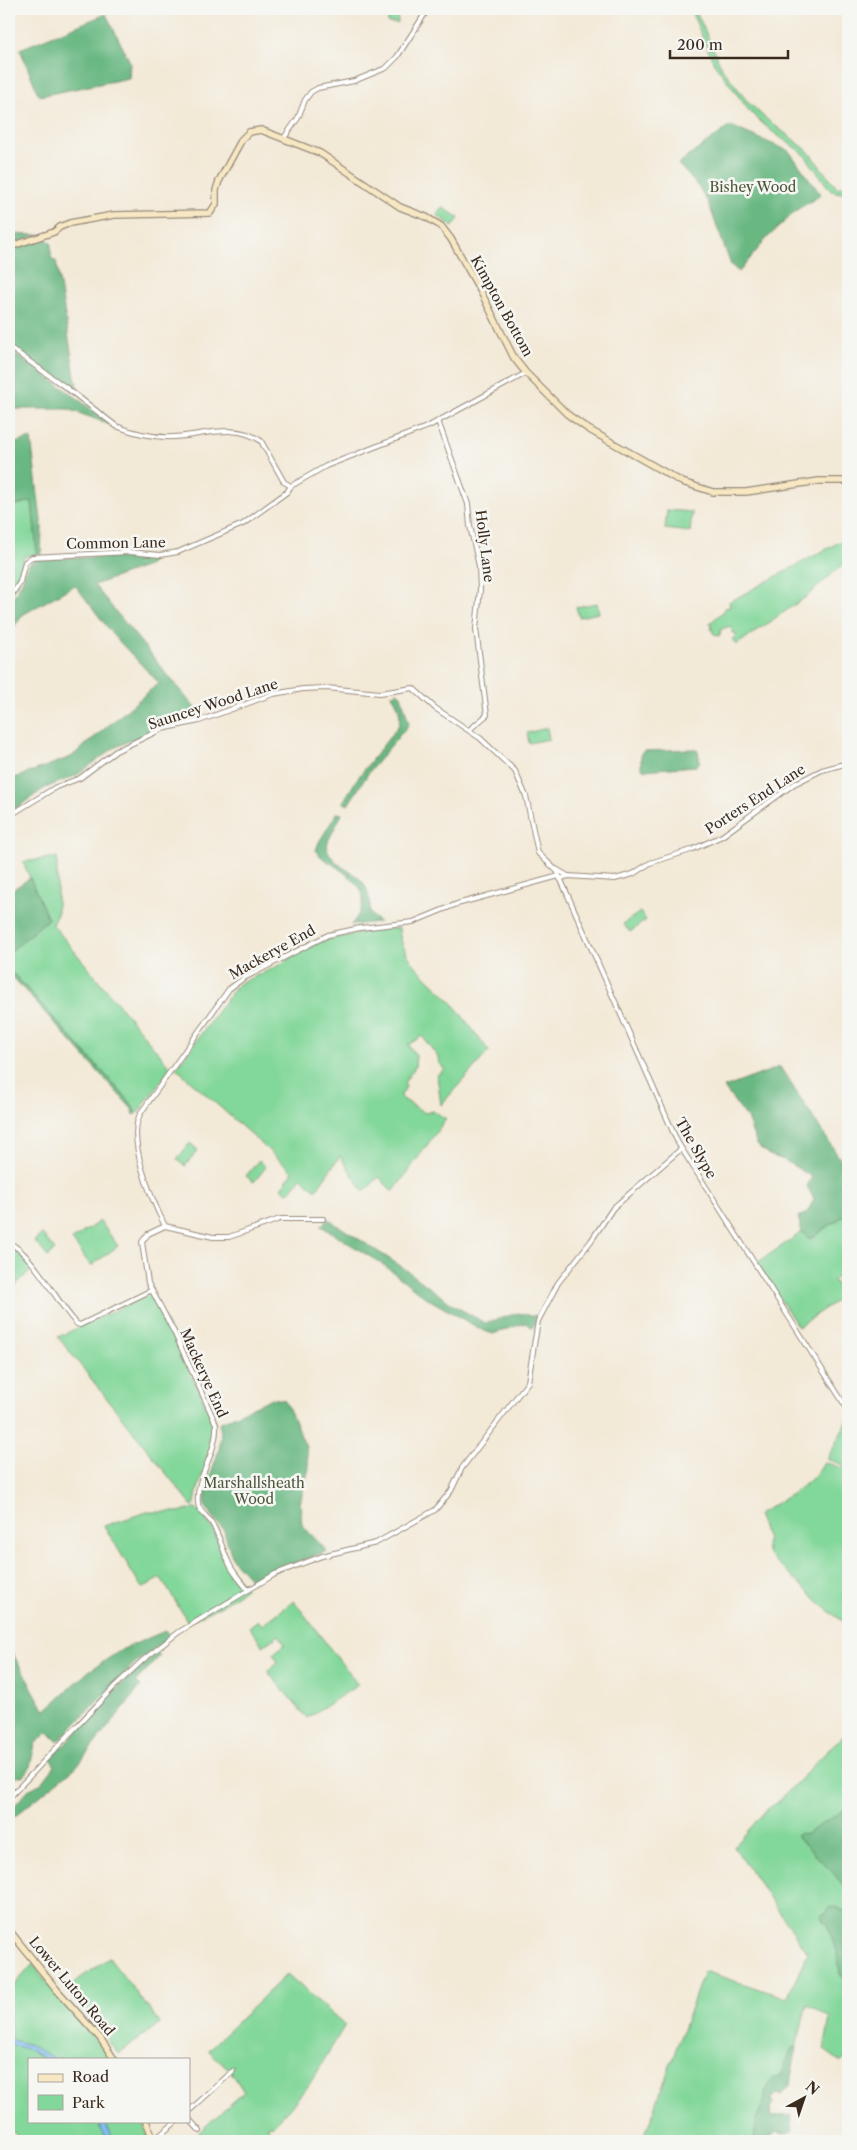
<svg xmlns="http://www.w3.org/2000/svg" width="857" height="2150" font-family="'Libre Caslon Text',serif">
<rect width="100%" height="100%" fill="#f6f6f2"/>
<filter id="ink" filterUnits="userSpaceOnUse"><feTurbulence type="fractalNoise" baseFrequency=".02" numOctaves="2"/><feDisplacementMap in="SourceGraphic" scale="10" xChannelSelector="R" yChannelSelector="G"/><feConvolveMatrix kernelMatrix="1 2 1 2 8 2 1 2 1" color-interpolation-filters="sRGB"/></filter>
<filter id="wash" filterUnits="userSpaceOnUse"><feTurbulence type="fractalNoise" baseFrequency=".0096" numOctaves="4" result="noise"/><feDisplacementMap in="SourceGraphic" scale="20" xChannelSelector="R" yChannelSelector="G"/><feGaussianBlur stdDeviation="1.12" result="paint"/><feColorMatrix in="noise" values="0 0 0 0 0 0 0 0 0 0 0 0 0 0 0 0 0 1.4 0 .05"/><feComposite in="paint" operator="in"/></filter>
<g filter="url(#wash)">
<rect width="100%" height="100%" fill="#f3e9d7"/>
<g fill="#82d79a" stroke="#5e805c">
<path d="M 387,9 L 397,9 L 398,23 L 388,23 Z"/>
<path d="M 690,9 L 695,9 L 722,68 L 747,101 L 765,118 L 807,150 L 837,188 L 848,185 L 848,191 L 841,193 L 831,191 L 804,154 L 770,130 L 750,112 L 714,63 Z"/>
<path d="M 442,207 L 459,218 L 453,227 L 437,215 Z"/>
<path d="M 32,500 L 37,554 L 24,557 L 18,584 L 9,595 L 9,507 Z"/>
<path d="M 667,510 L 692,512 L 690,532 L 665,529 Z"/>
<path d="M 845,539 L 848,544 L 848,560 L 806,597 L 736,645 L 732,639 L 736,637 L 735,632 L 732,633 L 732,626 L 721,629 L 720,635 L 718,636 L 713,633 L 710,623 L 724,611 L 724,608 L 730,607 L 729,602 Z"/>
<path d="M 597,603 L 599,613 L 579,617 L 576,607 Z"/>
<path d="M 547,728 L 549,739 L 529,743 L 527,733 Z"/>
<path d="M 57,857 L 57,914 L 52,924 L 171,1068 L 137,1114 L 130,1102 L 9,969 L 9,953 L 48,919 L 23,862 Z"/>
<path d="M 640,912 L 646,920 L 630,932 L 623,924 Z"/>
<path d="M 399,928 C 400,961 435,982 454,1005 C 466,1020 477,1036 489,1051 L 441,1105 L 437,1075 L 445,1069 L 439,1064 L 438,1057 L 422,1036 L 408,1045 L 416,1055 L 415,1067 L 404,1083 L 406,1087 L 400,1097 L 425,1113 L 433,1111 L 446,1119 L 393,1192 L 379,1177 L 364,1192 L 340,1156 L 316,1190 L 301,1178 L 288,1194 L 281,1188 L 293,1172 L 176,1068 L 238,984 L 276,967 L 309,946 L 331,939 L 370,931 Z"/>
<path d="M 190,1143 L 198,1150 L 185,1166 L 177,1159 Z"/>
<path d="M 259,1160 L 266,1167 L 254,1182 L 246,1176 Z"/>
<path d="M 848,1213 L 848,1266 L 833,1280 L 843,1296 L 798,1327 L 757,1263 L 802,1232 L 810,1239 Z"/>
<path d="M 100,1221 L 118,1246 L 91,1266 L 72,1240 Z"/>
<path d="M 42,1234 L 55,1250 L 48,1257 L 34,1241 Z"/>
<path d="M 16,1251 L 32,1269 L 9,1292 L 9,1256 Z"/>
<path d="M 148,1295 L 153,1296 L 212,1418 C 218,1447 198,1476 195,1504 L 192,1506 L 58,1337 Z"/>
<path d="M 848,1420 L 848,1467 L 827,1459 Z"/>
<path d="M 824,1462 L 848,1470 L 848,1625 L 826,1609 L 768,1554 L 766,1548 L 767,1539 L 757,1515 C 776,1503 816,1483 824,1462 Z"/>
<path d="M 192,1509 L 197,1509 L 212,1527 L 226,1562 L 246,1588 L 224,1604 L 188,1622 L 161,1578 L 142,1588 L 104,1526 L 147,1512 L 181,1512 Z"/>
<path d="M 294,1601 L 358,1685 L 307,1718 L 267,1671 L 278,1662 L 273,1654 L 285,1644 L 279,1635 L 263,1646 L 249,1627 L 258,1620 L 262,1625 Z"/>
<path d="M 848,1733 L 848,2057 L 841,2062 L 824,2050 L 830,2018 L 807,2004 L 787,2085 L 772,2086 L 760,2141 L 643,2141 L 704,1971 L 787,1998 L 808,1953 L 734,1847 L 766,1810 L 778,1802 L 834,1744 Z"/>
<path d="M 109,1958 L 160,2023 L 118,2054 L 96,2024 L 69,1994 L 75,1988 L 72,1984 Z"/>
<path d="M 33,1964 C 57,1997 88,2025 111,2059 L 55,2059 L 30,2045 L 9,2039 L 9,1991 Z"/>
<path d="M 287,1974 L 345,2025 L 309,2085 L 277,2122 L 273,2125 L 266,2126 L 275,2135 L 273,2141 L 189,2141 L 244,2092 L 230,2070 L 208,2050 Z"/>
<path d="M 9,2044 L 30,2050 L 45,2059 L 29,2059 L 29,2121 L 100,2121 L 100,2129 L 108,2141 L 22,2141 L 9,2127 Z"/>
<path d="M 105,2121 L 143,2121 L 151,2141 L 115,2141 L 106,2127 Z"/>
</g>
<g fill="#69b882" stroke="#527150">
<path d="M 106,14 L 130,62 L 129,78 L 39,96 L 20,49 Z"/>
<path d="M 730,126 L 789,151 L 821,195 L 798,209 L 767,238 L 739,272 L 731,265 L 708,202 L 697,185 L 678,164 Z"/>
<path d="M 9,234 L 38,235 L 9,245 Z"/>
<path d="M 45,237 L 51,243 L 51,258 L 56,261 L 78,394 L 9,344 L 9,250 Z"/>
<path d="M 9,350 L 77,398 L 109,424 L 68,409 L 9,409 Z"/>
<path d="M 31,438 L 42,528 L 41,554 L 37,554 L 32,501 L 9,507 L 9,445 Z"/>
<path d="M 133,556 L 153,559 L 150,565 L 94,585 L 203,718 L 178,721 L 159,727 L 114,748 L 77,775 L 45,788 L 9,813 L 9,780 L 71,757 L 159,683 L 114,636 L 75,585 L 24,614 L 9,633 L 9,604 L 21,584 L 28,565 L 37,559 Z"/>
<path d="M 397,692 L 401,695 L 409,724 L 369,772 L 348,805 L 343,802 L 357,779 L 399,725 C 401,715 399,703 391,695 Z"/>
<path d="M 695,749 L 698,751 L 700,762 L 696,766 L 645,770 L 641,767 L 641,753 L 644,751 Z"/>
<path d="M 337,813 L 342,814 L 328,841 L 327,849 C 342,880 371,865 370,913 L 379,922 L 351,925 C 377,893 357,882 331,863 C 325,860 319,856 316,850 L 319,842 Z"/>
<path d="M 30,878 L 48,919 L 9,953 L 9,892 Z"/>
<path d="M 9,969 L 130,1102 L 137,1114 L 134,1115 L 132,1109 L 10,974 Z"/>
<path d="M 780,1067 L 848,1171 L 848,1213 L 810,1239 L 802,1232 L 798,1217 L 807,1213 L 814,1199 L 807,1186 L 812,1177 L 784,1160 L 769,1155 L 757,1145 L 747,1118 L 724,1088 Z"/>
<path d="M 328,1219 L 405,1269 L 453,1305 L 485,1323 L 518,1313 L 533,1316 L 537,1315 L 533,1328 L 525,1323 L 493,1334 L 482,1330 L 425,1297 L 385,1266 L 321,1226 Z"/>
<path d="M 272,1398 L 285,1400 L 306,1447 L 309,1468 L 300,1503 L 302,1525 L 327,1551 L 251,1580 L 233,1560 L 224,1531 L 205,1506 L 206,1488 L 219,1450 L 221,1432 L 219,1423 Z"/>
<path d="M 165,1631 L 170,1637 L 135,1663 L 58,1742 L 48,1732 L 35,1744 L 30,1767 L 25,1775 L 9,1779 L 9,1647 L 45,1711 L 89,1671 L 123,1649 Z"/>
<path d="M 157,1653 L 160,1656 L 136,1681 L 141,1686 L 76,1767 L 9,1821 L 9,1812 L 28,1790 L 42,1783 L 55,1766 L 51,1759 L 116,1689 Z"/>
<path d="M 848,1807 L 848,1891 L 833,1873 L 796,1836 L 800,1833 L 806,1834 Z"/>
<path d="M 835,1907 L 848,1912 L 848,1995 L 844,1984 L 844,1979 L 840,1974 L 836,1948 L 834,1945 L 827,1923 L 823,1921 L 821,1915 L 827,1912 L 829,1908 Z"/>
<path d="M 797,2047 L 791,2077 L 790,2086 L 782,2095 L 778,2093 L 771,2099 L 773,2104 L 770,2109 L 771,2117 L 791,2115 L 793,2131 C 789,2135 782,2134 777,2132 L 771,2136 L 770,2141 L 754,2141 L 756,2120 L 765,2099 L 765,2092 L 773,2079 L 781,2076 L 792,2048 Z"/>
</g>
<g fill="#80bef3" stroke="#5e7488">
<path d="M 9,2039 L 30,2045 L 55,2059 L 45,2059 L 30,2050 L 9,2044 Z"/>
<path d="M 100,2121 L 105,2121 L 106,2127 L 115,2141 L 108,2141 L 100,2129 Z"/>
</g>
</g>
<g filter="url(#ink)">
<g fill="none" stroke-linecap="round" stroke-linejoin="round">
<defs>
<g id="street">
<path d="M 284,138 L 298,118 L 305,100 L 311,92 L 318,88 L 354,81 L 386,68 L 397,57 L 428,9"/>
<path d="M 9,347 L 68,389 L 116,426 C 134,433 154,438 173,437 C 201,436 236,422 261,441 L 284,482 L 291,486 L 326,466 L 429,426 L 526,373"/>
<path d="M 438,421 L 468,504 L 470,526 L 479,566 L 480,590 L 476,629 L 487,715 L 469,730"/>
<path d="M 9,599 L 20,582 L 25,562 L 32,557 L 130,552 L 160,555 L 178,552 L 243,524 L 287,492 L 291,486"/>
<path d="M 9,816 L 56,787 L 80,778 L 116,751 L 162,729 L 199,721 L 273,694 L 303,689 L 326,688 L 380,693 L 413,688 L 435,708 L 480,738 L 515,771 L 526,796 L 538,853 L 557,871 L 678,1143 L 848,1410"/>
<path d="M 556,869 L 568,876"/>
<path d="M 560,879 L 568,876 L 615,879 L 633,874 L 650,863 L 691,850 L 722,836 L 794,784 L 822,770 L 848,763"/>
<path d="M 165,1226 C 152,1200 124,1136 142,1111 L 229,989 L 244,978 L 328,935 L 360,928 L 413,922 L 457,904 L 559,876"/>
<path d="M 9,1243 C 32,1252 59,1306 77,1324 L 80,1325 L 152,1290"/>
<path d="M 248,1590 C 241,1581 232,1572 228,1561 C 222,1548 219,1534 211,1522 C 207,1516 198,1511 198,1503 C 195,1478 218,1452 216,1424 L 174,1332 L 148,1283 L 142,1242 L 148,1234 L 165,1226 L 213,1237 L 229,1237 L 280,1219 L 323,1219"/>
<path d="M 9,1798 L 114,1687 L 143,1660 L 179,1632 L 275,1574 L 322,1556 L 376,1543 L 435,1510 L 451,1491 L 462,1468 L 528,1382 L 538,1321 L 558,1283 L 591,1241 L 613,1208 L 681,1149"/>
<path d="M 189,2111 L 233,2071"/>
<path d="M 189,2119 L 200,2131"/>
<path d="M 154,2140 L 177,2121"/>
</g>
<g id="secondary">
<path d="M 9,247 L 54,232 L 60,227 L 70,223 L 114,215 L 210,213 L 216,204 L 216,190 L 219,181 L 242,139 L 249,132 L 261,130 L 320,153 L 400,207 L 426,217 L 441,226 L 451,239 L 481,292 L 514,358 L 526,373 L 567,414 L 588,429 L 682,482 L 713,492 L 746,492 L 819,481 L 848,481"/>
<path d="M 9,1930 L 57,1990 L 100,2038 L 114,2059"/>
<path d="M 146,2121 L 154,2141"/>
</g>
</defs>
<use href="#street" stroke="#978a7a" stroke-width="6"/>
<use href="#secondary" stroke="#978a7a" stroke-width="8"/>
<use href="#street" stroke="#fff" stroke-width="4"/>
<use href="#secondary" stroke="#f7e8c3" stroke-width="5.5"/>
</g>
</g>
<g text-anchor="middle" dominant-baseline="central" stroke-width="5" stroke-linejoin="round" paint-order="stroke">
<g font-size="14" fill="#4d553d" stroke="#f6f6f2">
<text x="753" y="187">Bishey Wood</text>
<text x="254" y="1483">Marshallsheath<tspan x="254" dy="16">Wood</tspan></text>
</g>
<g font-size="14" fill="#3b2a1e" stroke="#f6f6f2">
<text transform="translate(502 306) rotate(61)">Kimpton Bottom</text>
<text transform="translate(116 543) rotate(-1)">Common Lane</text>
<text transform="translate(485 546) rotate(83)">Holly Lane</text>
<text transform="translate(213 704) rotate(-18)">Sauncey Wood Lane</text>
<text transform="translate(755 799) rotate(-33)">Porters End Lane</text>
<text transform="translate(272 952) rotate(-29)">Mackerye End</text>
<text transform="translate(696 1148) rotate(60)">The Slype</text>
<text transform="translate(204 1373) rotate(66)">Mackerye End</text>
<text transform="translate(72 1986) rotate(50)">Lower Luton Road</text>
</g>
</g>
<rect width="857" height="2150" fill="none" stroke="#f6f6f2" stroke-width="30"/>
<rect x="28" y="2058" width="162" height="65" fill="#f6f6f2" stroke="#aba49d"/>
<rect x="38" y="2074" width="25" height="8" fill="#f7e8c3" stroke="#aba49d"/>
<text x="72" y="2082" font-size="15" fill="#3b2a1e">Road</text>
<rect x="38" y="2095" width="25" height="15" fill="#82d79a" stroke="#aba49d"/>
<text x="72" y="2108" font-size="15" fill="#3b2a1e">Park</text>
<g transform="translate(804 2098) rotate(40)" stroke="#f6f6f2" stroke-width="4" paint-order="stroke">
<path d="M0-4L9 19L0 12L-9 19Z" fill="#3b2a1e"/>
<text y="-8" font-size="14" font-weight="bold" text-anchor="middle" fill="#3b2a1e">N</text>
</g>
<path d="M670 50v8h118v-8" fill="none" stroke="#3b2a1e" stroke-width="2.5"/>
<text x="677" y="50" font-size="15" fill="#3b2a1e" stroke="#f6f6f2" stroke-width="4" paint-order="stroke">200 m</text>
</svg>
